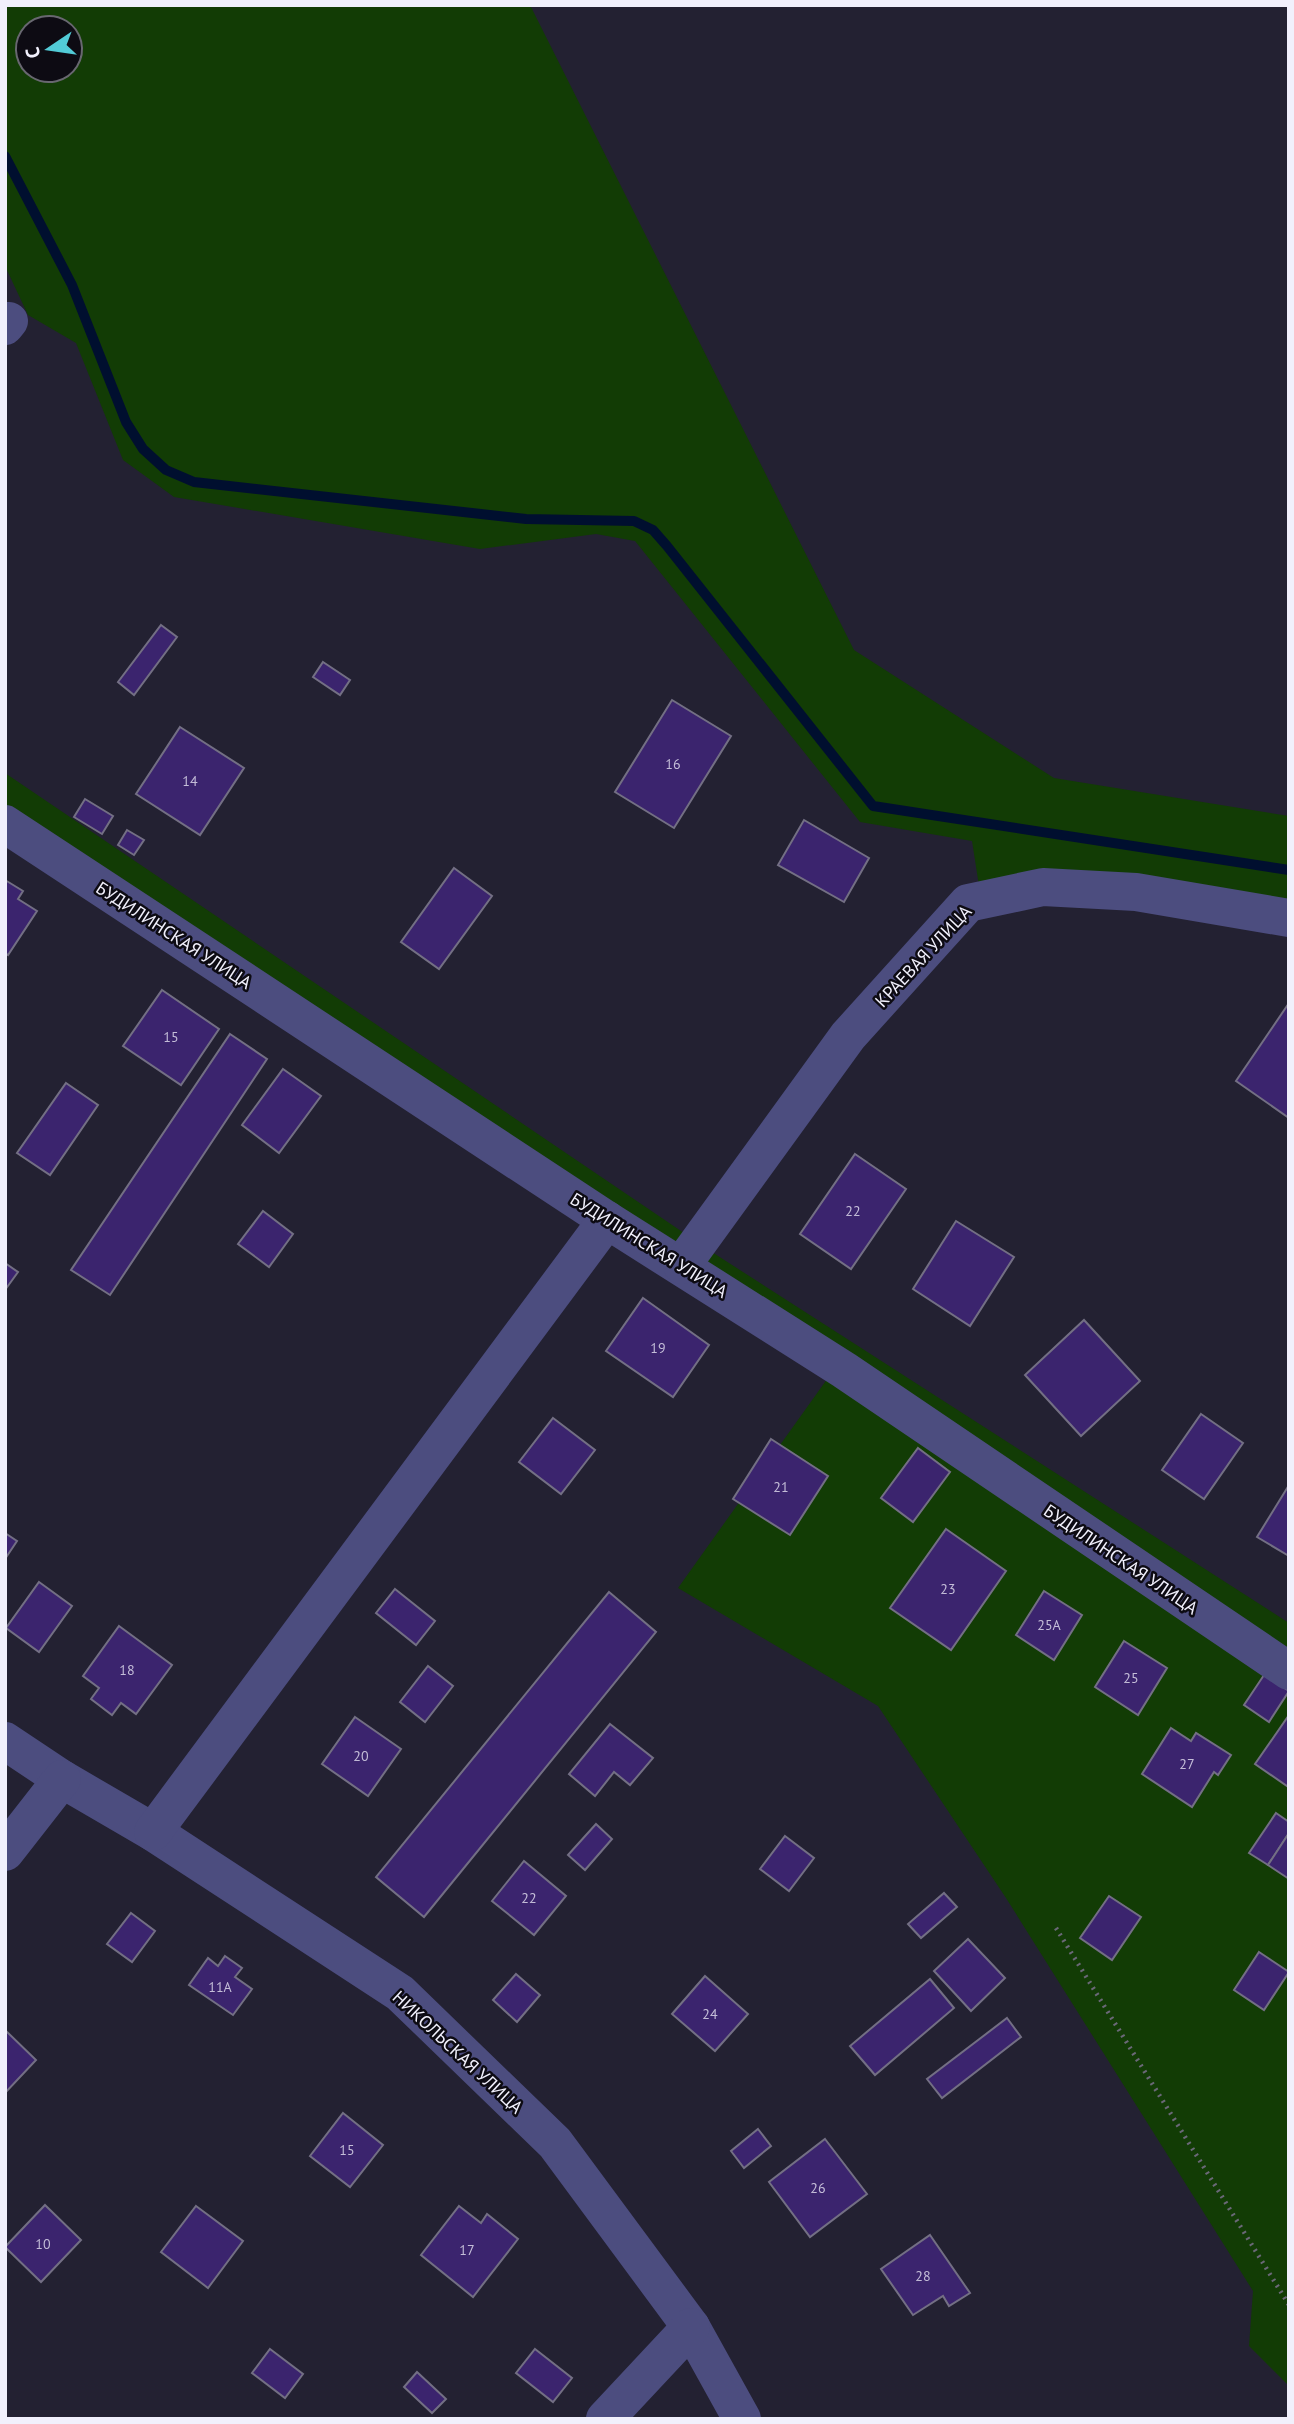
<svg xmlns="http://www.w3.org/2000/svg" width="1294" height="2424" font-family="'PT Sans',sans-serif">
<rect width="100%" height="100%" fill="#232132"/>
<g fill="#123c05" fill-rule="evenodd">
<path d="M 5,5 L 530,5 L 854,650 L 1054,778 L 1289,816 L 1289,934 L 1148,910 L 1039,905 L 984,918 L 972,841 L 860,822 L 635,541 L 596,534 L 480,549 L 174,497 L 123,460 L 76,343 L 28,315 L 5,266 ZM 28,28 L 70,28 L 70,70 L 28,70 Z"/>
<path d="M 5,773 L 715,1254 L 1289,1623 L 1289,2386 L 1249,2346 L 1253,2291 L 1006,1898 L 878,1706 L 678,1588 L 835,1368 L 5,841 Z"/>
</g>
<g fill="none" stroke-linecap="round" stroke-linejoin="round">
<path stroke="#000f2f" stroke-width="10" d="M 5,156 L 72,285 L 126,422 L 143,449 L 166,470 L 194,482 L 526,519 L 634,521 L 653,530 L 667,546 L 873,806 L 1289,870"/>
</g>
<g fill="#3b246e" stroke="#736f84" stroke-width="2">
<path d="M 161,625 L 177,637 L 134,695 L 118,682 Z"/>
<path d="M 323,662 L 350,680 L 340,695 L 313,677 Z"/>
<path d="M 672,700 L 731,736 L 674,828 L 615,792 Z"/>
<path d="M 180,727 L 244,768 L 200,835 L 136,794 Z"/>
<path d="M 85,799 L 113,816 L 102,834 L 74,817 Z"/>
<path d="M 804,820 L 869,858 L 844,902 L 778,865 Z"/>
<path d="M 127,830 L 144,840 L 134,855 L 118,845 Z"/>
<path d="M 454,868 L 492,896 L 439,969 L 401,942 Z"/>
<path d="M 5,880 L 23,891 L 18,899 L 37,911 L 8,955 L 5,953 Z"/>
<path d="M 162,990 L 219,1029 L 181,1085 L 123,1046 Z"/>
<path d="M 1289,1003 L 1289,1118 L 1236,1081 Z"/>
<path d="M 230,1034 L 267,1059 L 110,1295 L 71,1270 Z"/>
<path d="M 283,1069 L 321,1096 L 279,1153 L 242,1125 Z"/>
<path d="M 66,1083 L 98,1105 L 50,1175 L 17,1153 Z"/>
<path d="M 855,1154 L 906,1189 L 851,1269 L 800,1234 Z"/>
<path d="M 263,1211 L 293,1234 L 269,1267 L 238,1244 Z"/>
<path d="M 956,1221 L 1014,1257 L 970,1326 L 913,1289 Z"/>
<path d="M 5,1263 L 18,1272 L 5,1290 Z"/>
<path d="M 643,1298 L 709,1345 L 673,1397 L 606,1351 Z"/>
<path d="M 1084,1320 L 1140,1381 L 1081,1436 L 1025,1375 Z"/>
<path d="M 1201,1414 L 1243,1443 L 1204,1499 L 1162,1470 Z"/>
<path d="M 553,1418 L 595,1450 L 561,1494 L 519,1462 Z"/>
<path d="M 771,1439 L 828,1476 L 790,1535 L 733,1499 Z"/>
<path d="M 918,1448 L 950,1472 L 913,1522 L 881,1498 Z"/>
<path d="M 1289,1485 L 1289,1556 L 1257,1537 Z"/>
<path d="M 946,1529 L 1006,1571 L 951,1650 L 890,1608 Z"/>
<path d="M 5,1533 L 17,1541 L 5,1559 Z"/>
<path d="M 39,1582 L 72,1606 L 39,1652 L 6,1628 Z"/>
<path d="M 395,1589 L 435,1621 L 416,1645 L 376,1613 Z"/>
<path d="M 1044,1591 L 1082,1615 L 1054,1660 L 1016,1635 Z"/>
<path d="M 609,1592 L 656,1632 L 424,1917 L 376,1877 Z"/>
<path d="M 119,1626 L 172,1665 L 136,1714 L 121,1703 L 112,1715 L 91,1699 L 99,1688 L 83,1676 Z"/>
<path d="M 1124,1641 L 1167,1668 L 1138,1715 L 1095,1687 Z"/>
<path d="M 428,1666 L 453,1686 L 425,1722 L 400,1702 Z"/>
<path d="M 1264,1675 L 1289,1691 L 1269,1722 L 1244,1705 Z"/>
<path d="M 1289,1715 L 1289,1783 L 1287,1786 L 1255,1764 Z"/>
<path d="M 355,1717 L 401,1749 L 368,1796 L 322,1764 Z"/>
<path d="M 610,1724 L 653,1758 L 630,1785 L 614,1772 L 595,1796 L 569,1774 Z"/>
<path d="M 1171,1728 L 1191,1741 L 1196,1733 L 1231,1755 L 1218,1775 L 1214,1772 L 1192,1807 L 1142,1774 Z"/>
<path d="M 1276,1813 L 1289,1822 L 1289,1833 L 1268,1865 L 1249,1853 Z"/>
<path d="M 596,1824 L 612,1839 L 585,1870 L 568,1855 Z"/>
<path d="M 1289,1833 L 1289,1879 L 1268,1865 Z"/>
<path d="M 785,1836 L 814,1858 L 789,1891 L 760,1869 Z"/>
<path d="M 524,1861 L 566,1896 L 534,1935 L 492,1901 Z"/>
<path d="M 944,1893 L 957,1907 L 921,1938 L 908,1924 Z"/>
<path d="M 1109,1896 L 1141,1917 L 1112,1960 L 1080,1938 Z"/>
<path d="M 131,1913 L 155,1931 L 132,1962 L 107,1944 Z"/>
<path d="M 968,1939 L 1005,1978 L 971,2011 L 934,1971 Z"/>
<path d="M 1259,1952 L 1289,1972 L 1264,2010 L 1234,1990 Z"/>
<path d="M 225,1956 L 242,1968 L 235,1977 L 252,1989 L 233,2015 L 189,1985 L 208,1958 L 218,1966 Z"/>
<path d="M 516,1974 L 540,1995 L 517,2022 L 493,2000 Z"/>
<path d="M 705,1976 L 748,2014 L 715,2051 L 672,2014 Z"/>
<path d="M 930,1979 L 954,2008 L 875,2075 L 850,2046 Z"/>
<path d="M 1007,2018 L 1021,2037 L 942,2098 L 927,2079 Z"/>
<path d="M 5,2030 L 36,2060 L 5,2093 Z"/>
<path d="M 343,2113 L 383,2145 L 350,2187 L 310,2156 Z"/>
<path d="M 758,2129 L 771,2146 L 744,2168 L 731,2151 Z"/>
<path d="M 825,2139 L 867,2194 L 810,2237 L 769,2182 Z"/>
<path d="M 45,2205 L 81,2240 L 41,2282 L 5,2247 Z"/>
<path d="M 196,2206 L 243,2241 L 208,2288 L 161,2252 Z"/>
<path d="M 459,2206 L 481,2223 L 487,2214 L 518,2239 L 473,2297 L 421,2255 Z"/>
<path d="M 930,2235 L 970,2293 L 949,2306 L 943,2296 L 913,2315 L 881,2269 Z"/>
<path d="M 270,2349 L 303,2374 L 285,2398 L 252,2373 Z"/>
<path d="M 535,2349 L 572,2378 L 553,2402 L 516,2373 Z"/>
<path d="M 417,2372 L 446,2399 L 432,2413 L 404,2387 Z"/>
</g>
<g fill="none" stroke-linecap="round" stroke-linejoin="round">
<path stroke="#6a6877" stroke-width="4.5" stroke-dasharray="2 5" stroke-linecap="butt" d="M 1056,1928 L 1289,2305"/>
<g stroke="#4c4d7f" stroke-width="38">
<path d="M 5,326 L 9,321"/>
<path d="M 5,824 L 607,1220 L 844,1370 L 1289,1671"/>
<path d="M 682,1265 L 848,1036 L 968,903 L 1043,887 L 1136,892 L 1289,918"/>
<path d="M 5,1741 L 62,1779 L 153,1832 L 400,1993 L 555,2143 L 691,2327 L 742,2419"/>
<path d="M 153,1832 L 607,1220"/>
<path d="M 5,1852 L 62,1779"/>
<path d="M 605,2419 L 691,2327"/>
</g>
</g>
<g text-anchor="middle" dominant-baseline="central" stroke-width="5" stroke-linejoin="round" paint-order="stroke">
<g font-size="14" fill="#c4bdd8">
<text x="673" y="764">16</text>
<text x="190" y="781">14</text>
<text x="171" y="1037">15</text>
<text x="853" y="1211">22</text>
<text x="658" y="1348">19</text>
<text x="781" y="1487">21</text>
<text x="948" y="1589">23</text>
<text x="1049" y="1625">25А</text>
<text x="127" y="1670">18</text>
<text x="1131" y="1678">25</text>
<text x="361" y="1756">20</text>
<text x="1187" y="1764">27</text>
<text x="529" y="1898">22</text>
<text x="220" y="1987">11А</text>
<text x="710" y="2014">24</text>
<text x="347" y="2150">15</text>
<text x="818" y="2188">26</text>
<text x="43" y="2244">10</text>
<text x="467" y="2250">17</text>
<text x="923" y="2276">28</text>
</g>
<g font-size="18" fill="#f1f0fc" stroke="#0d0b13">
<text transform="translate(174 935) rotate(33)">БУДИЛИНСКАЯ УЛИЦА</text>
<text transform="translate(923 956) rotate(-47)">КРАЕВАЯ УЛИЦА</text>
<text transform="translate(649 1245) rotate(32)">БУДИЛИНСКАЯ УЛИЦА</text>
<text transform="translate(1121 1559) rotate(34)">БУДИЛИНСКАЯ УЛИЦА</text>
<text transform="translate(458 2052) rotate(43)">НИКОЛЬСКАЯ УЛИЦА</text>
</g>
</g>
<rect width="1294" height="2424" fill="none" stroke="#f1f0fc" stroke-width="14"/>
<g transform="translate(49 49) rotate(257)"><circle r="33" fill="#0d0b13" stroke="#686770" stroke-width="2"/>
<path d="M0-5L12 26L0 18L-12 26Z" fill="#52cbd7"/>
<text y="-10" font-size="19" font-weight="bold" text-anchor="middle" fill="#f1f0fc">С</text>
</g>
</svg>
